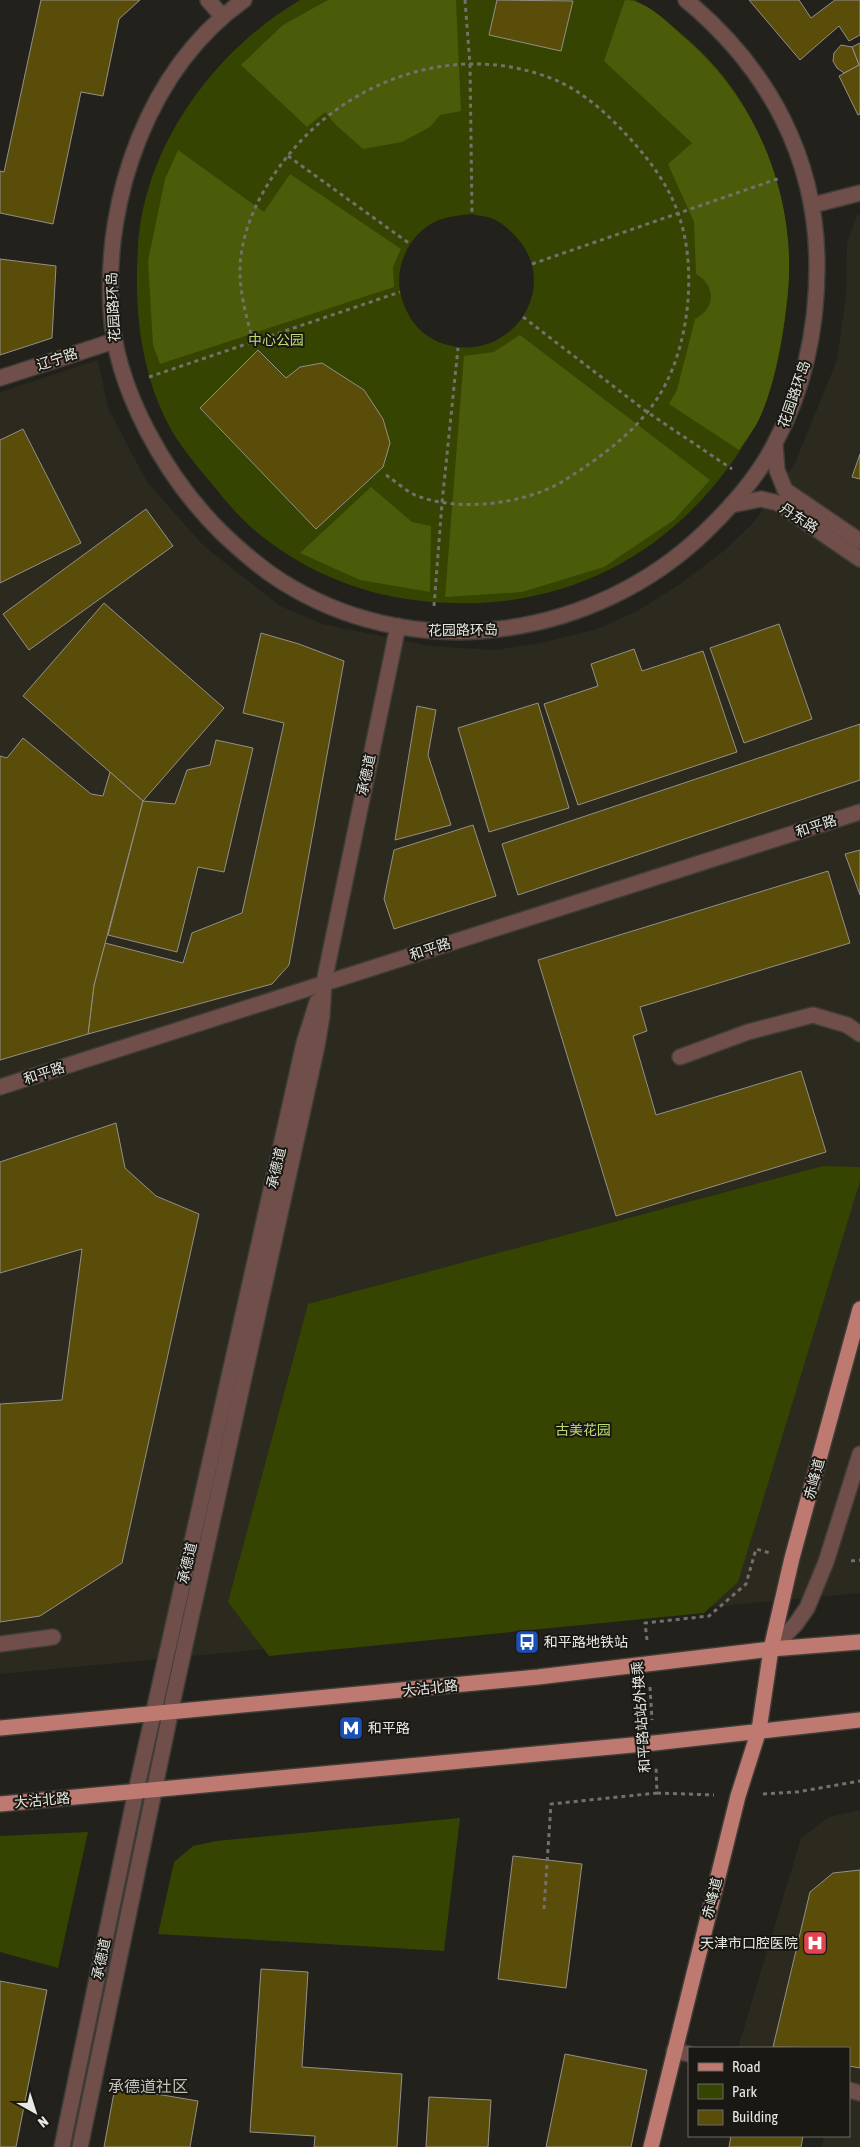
<svg xmlns="http://www.w3.org/2000/svg" width="860" height="2147" font-family="'Asap Condensed','Noto Sans SC',sans-serif">
<rect width="100%" height="100%" fill="#22211c"/>
<g fill="#2c291e">
<path d="M 860,214 L 860,1593 L 0,1674 L 0,392 L 98,360 L 108,408 L 147,482 L 205,547 L 280,606 L 323,624 L 430,646 L 495,650 L 540,643 L 597,629 L 637,611 L 680,584 L 725,550 L 754,522 L 795,463 L 837,360 L 846,295 L 847,243 L 857,215 Z"/>
<path d="M 860,1810 L 860,2147 L 822,2147 L 824,2136 L 849,2136 L 849,2048 L 738,2048 L 801,1838 L 829,1817 Z"/>
</g>
<g fill="#354400" fill-rule="evenodd">
<path d="M 300,0 L 635,0 C 665,19 696,43 719,71 C 771,133 797,222 787,303 C 782,342 775,391 755,426 C 683,554 560,619 414,600 C 355,593 297,567 252,528 C 237,515 224,499 212,484 C 196,465 178,444 167,422 C 140,367 134,307 138,247 C 144,146 214,51 300,0 ZM 472,214 C 478,216 485,216 491,218 C 501,222 510,230 518,239 C 561,289 510,362 448,345 C 424,339 409,322 402,299 C 392,269 409,232 439,220 C 450,216 461,215 472,214 Z"/>
<path d="M 823,1166 L 860,1167 L 860,1181 L 738,1582 L 704,1613 L 269,1656 L 228,1602 L 308,1304 Z"/>
<path d="M 460,1818 L 444,1951 L 158,1934 L 174,1862 L 193,1846 L 216,1841 Z"/>
<path d="M 88,1832 L 58,1968 L 0,1952 L 0,1836 Z"/>
</g>
<g fill="#4a5c0a">
<path d="M 328,0 L 456,0 L 461,111 L 440,115 L 430,127 L 402,142 L 363,149 L 336,125 L 325,112 L 307,127 L 241,65 L 283,25 Z"/>
<path d="M 625,0 C 648,0 670,25 687,40 C 749,94 786,173 789,256 C 790,278 787,301 784,324 C 780,352 770,401 756,425 C 751,434 744,442 739,450 L 669,404 L 677,390 L 695,319 C 716,308 716,286 696,274 L 694,222 L 668,164 L 692,143 L 604,61 Z"/>
<path d="M 178,150 L 264,212 L 290,174 L 401,249 L 393,267 L 394,287 L 160,364 L 153,345 L 148,261 L 165,179 Z"/>
<path d="M 520,335 L 710,480 L 674,520 L 604,567 L 522,592 L 445,597 L 464,356 L 494,352 Z"/>
<path d="M 371,487 L 412,522 L 431,526 L 430,592 L 360,580 L 300,553 Z"/>
</g>
<g fill="#5a4c09" stroke="#92908a">
<path d="M 41,0 L 140,0 L 119,19 L 103,96 L 81,92 L 53,224 L 0,213 L 0,171 L 4,172 Z"/>
<path d="M 497,0 L 573,1 L 561,51 L 489,35 Z"/>
<path d="M 749,0 L 799,0 L 811,18 L 835,0 L 860,0 L 860,35 L 849,41 L 839,26 L 800,60 Z"/>
<path d="M 860,43 L 860,114 L 858,115 L 839,76 L 859,65 L 852,47 Z"/>
<path d="M 841,45 L 852,47 L 859,65 L 844,73 L 837,68 L 833,61 L 834,53 Z"/>
<path d="M 0,259 L 56,266 L 52,338 L 0,355 Z"/>
<path d="M 258,350 L 286,378 L 300,367 L 322,363 L 364,390 L 383,419 L 390,443 L 383,467 L 316,529 L 200,408 Z"/>
<path d="M 23,429 L 81,543 L 0,583 L 0,440 Z"/>
<path d="M 860,454 L 860,479 L 852,477 Z"/>
<path d="M 146,509 L 173,546 L 29,650 L 3,614 Z"/>
<path d="M 104,603 L 224,708 L 143,801 L 23,696 Z"/>
<path d="M 779,624 L 812,719 L 744,743 L 710,648 Z"/>
<path d="M 261,633 L 299,644 L 344,661 L 289,965 L 272,984 L 88,1034 L 94,985 L 105,943 L 183,963 L 192,933 L 242,913 L 284,723 L 243,713 Z"/>
<path d="M 634,649 L 642,671 L 703,651 L 737,752 L 578,805 L 544,704 L 598,686 L 591,664 Z"/>
<path d="M 538,703 L 569,808 L 489,832 L 458,728 Z"/>
<path d="M 417,706 L 436,710 L 428,755 L 451,825 L 395,840 Z"/>
<path d="M 860,724 L 860,780 L 518,895 L 502,844 Z"/>
<path d="M 23,738 L 91,794 L 103,796 L 110,772 L 143,801 L 94,985 L 88,1034 L 0,1060 L 0,756 L 7,758 Z"/>
<path d="M 216,740 L 253,748 L 224,872 L 198,867 L 177,952 L 108,935 L 143,801 L 175,804 L 187,770 L 210,765 Z"/>
<path d="M 473,825 L 496,896 L 394,929 L 384,899 L 394,850 Z"/>
<path d="M 860,850 L 860,895 L 845,854 Z"/>
<path d="M 828,871 L 850,943 L 640,1007 L 647,1031 L 633,1036 L 656,1115 L 801,1071 L 826,1152 L 616,1216 L 538,960 Z"/>
<path d="M 116,1123 L 125,1168 L 156,1196 L 199,1214 L 122,1563 L 40,1616 L 0,1622 L 0,1404 L 62,1400 L 82,1249 L 0,1273 L 0,1162 Z"/>
<path d="M 513,1856 L 582,1864 L 566,1988 L 498,1979 Z"/>
<path d="M 860,1870 L 860,2068 L 849,2066 L 849,2048 L 773,2047 L 810,1892 L 833,1873 Z"/>
<path d="M 261,1969 L 308,1972 L 302,2067 L 402,2074 L 397,2147 L 314,2147 L 315,2136 L 250,2132 Z"/>
<path d="M 0,1981 L 47,1990 L 16,2147 L 0,2147 Z"/>
<path d="M 565,2054 L 647,2070 L 631,2147 L 546,2147 Z"/>
<path d="M 115,2087 L 198,2101 L 190,2147 L 104,2147 Z"/>
<path d="M 429,2097 L 491,2100 L 488,2147 L 426,2147 Z"/>
<path d="M 731,2136 L 803,2136 L 801,2147 L 729,2147 Z"/>
</g>
<g fill="none" stroke-linecap="round" stroke-linejoin="round">
<defs>
<g id="minor">
<path d="M 208,0 L 222,16"/>
<path d="M 244,0 C 149,68 104,196 111,310 C 115,389 166,478 222,533 C 243,553 266,573 291,587 C 423,665 596,637 705,532 C 732,506 758,477 775,443 C 804,389 817,327 817,266 C 817,158 768,68 686,0"/>
<path d="M 813,205 L 860,193"/>
<path d="M 0,378 L 114,341"/>
<path d="M 775,445 L 777,470 L 785,490 L 860,541"/>
<path d="M 731,505 L 761,499 L 778,503 L 860,559"/>
<path d="M 680,1057 L 748,1032 L 813,1015 L 847,1025 L 860,1034"/>
<path d="M 0,1087 L 860,812"/>
<path d="M 0,1644 L 53,1637"/>
<path d="M 771,1649 L 795,1625 L 807,1608 L 826,1562 L 860,1454"/>
<path d="M 674,2051 L 689,2054"/>
<path d="M 849,2090 L 860,2093"/>
<path d="M 62,2147 L 136,1791 L 304,1043 L 317,1002"/>
<path d="M 80,2147 L 174,1695 L 317,1046 L 322,1016 L 324,982 L 398,626"/>
</g>
<g id="major">
<path d="M 0,1728 L 538,1677 L 771,1649 L 860,1642"/>
<path d="M 0,1804 L 654,1743 L 860,1720"/>
<path d="M 651,2147 L 738,1796 L 759,1730 L 771,1649 L 792,1558 L 860,1309"/>
</g>
</defs>
<use href="#minor" stroke="#3e3d38" stroke-width="18"/>
<use href="#major" stroke="#3e3d38" stroke-width="18"/>
<g stroke="#72716d" stroke-width="3" stroke-dasharray="4 4" stroke-linecap="butt">
<path d="M 465,0 L 470,65 L 472,214"/>
<path d="M 288,156 L 410,244"/>
<path d="M 532,264 L 780,178"/>
<path d="M 523,317 L 647,412 L 732,469"/>
<path d="M 253,341 C 247,319 240,295 240,271 C 240,232 260,192 283,162 C 346,78 461,38 560,82 C 583,93 604,111 621,129 C 644,153 667,181 678,213 C 697,265 690,339 664,387 C 642,428 604,455 565,480 C 526,504 459,513 415,495 C 405,490 395,481 386,475"/>
<path d="M 149,377 L 400,292"/>
<path d="M 434,606 L 442,503 L 458,348"/>
<path d="M 851,1561 L 860,1560"/>
<path d="M 647,1640 L 645,1623 L 709,1616 L 746,1584 L 756,1549 L 770,1553"/>
<path d="M 650,1687 L 652,1720"/>
<path d="M 657,1793 L 714,1795"/>
<path d="M 763,1794 L 797,1792 L 860,1781"/>
<path d="M 544,1909 L 551,1804 L 657,1793 L 656,1766"/>
</g>
<use href="#minor" stroke="#704e49" stroke-width="15"/>
<use href="#major" stroke="#be7a70" stroke-width="15"/>
</g>
<defs>
<symbol id="bus-square" viewBox="-11 -11 22 22"><rect x="-9" y="-9" width="18" height="18" rx="4" fill="#1a4fb4" stroke="#191813"/><path d="M-5-6H5V4H4V6H2V4H-2V6H-4V4H-5ZM-3.5-4V0h7V-4ZM-3.5 1.2v1.5H-2V1.2ZM2 1.2v1.5H3.5V1.2Z" fill="#fff"/></symbol>
<symbol id="metro-square" viewBox="-11 -11 22 22"><rect x="-9" y="-9" width="18" height="18" rx="4" fill="#1a4fb4" stroke="#191813"/><path d="M-5.5 5V-5H-3L0 0L3-5H5.5V5H3V-.5L0 4L-3-.5V5Z" fill="#fff"/></symbol>
<symbol id="hospital-square" viewBox="-11 -11 22 22"><rect x="-9" y="-9" width="18" height="18" rx="4" fill="#e0444e" stroke="#191813"/><path d="M-5-5h3v3.5h4V-5h3V5h-3V1.5h-4V5h-3Z" fill="#fff"/></symbol>
</defs>
<g fill-rule="evenodd">
<use href="#bus-square" x="513" y="1628" width="28" height="28"/>
<use href="#metro-square" x="337" y="1714" width="28" height="28"/>
<use href="#hospital-square" x="801" y="1929" width="28" height="28"/>
</g>
<g text-anchor="middle" dominant-baseline="central" stroke-width="4" stroke-linejoin="round" paint-order="stroke">
<g font-size="14" fill="#e8e8e4" stroke="#191813">
<text transform="translate(113 307) rotate(-93)">花园路环岛</text>
<text transform="translate(57 359) rotate(-18)">辽宁路</text>
<text transform="translate(794 394) rotate(-71)">花园路环岛</text>
<text transform="translate(799 518) rotate(33)">丹东路</text>
<text transform="translate(463 630) rotate(-1)">花园路环岛</text>
<text transform="translate(366 775) rotate(-78)">承德道</text>
<text transform="translate(816 826) rotate(-18)">和平路</text>
<text transform="translate(430 949) rotate(-18)">和平路</text>
<text transform="translate(44 1073) rotate(-18)">和平路</text>
<text transform="translate(276 1168) rotate(-77)">承德道</text>
<text transform="translate(814 1479) rotate(-75)">赤峰道</text>
<text transform="translate(187 1563) rotate(-77)">承德道</text>
<text transform="translate(430 1688) rotate(-6)">大沽北路</text>
<text transform="translate(641 1717) rotate(-94)">和平路站站外换乘</text>
<text transform="translate(42 1800) rotate(-5)">大沽北路</text>
<text transform="translate(712 1898) rotate(-76)">赤峰道</text>
<text transform="translate(101 1959) rotate(-78)">承德道</text>
</g>
<g font-size="14" fill="#bdda74" stroke="#191813">
<text x="276" y="340">中心公园</text>
<text x="583" y="1430">古美花园</text>
</g>
<g font-size="14" fill="#e8e8e4" stroke="#191813" text-anchor="start">
<text x="544" y="1642">和平路地铁站</text>
<text x="368" y="1728">和平路</text>
<text x="798" y="1943" text-anchor="end">天津市口腔医院</text>
</g>
<g font-size="16" fill="#c1c0b9" stroke="#191813">
<text x="148" y="2086">承德道社区</text>
</g>
</g>
<rect x="688" y="2047" width="162" height="90" fill="#191813" stroke="#6c6b67"/>
<rect x="698" y="2063" width="25" height="8" fill="#be7a70" stroke="#6c6b67"/>
<text x="732" y="2072" font-size="15" fill="#e8e8e4">Road</text>
<rect x="698" y="2084" width="25" height="15" fill="#354400" stroke="#6c6b67"/>
<text x="732" y="2097" font-size="15" fill="#e8e8e4">Park</text>
<rect x="698" y="2110" width="25" height="15" fill="#5a4c09" stroke="#6c6b67"/>
<text x="732" y="2122" font-size="15" fill="#e8e8e4">Building</text>
<g transform="translate(35 2112) rotate(141)" stroke="#191813" stroke-width="4" paint-order="stroke">
<path d="M0-4L9 19L0 12L-9 19Z" fill="#e8e8e4"/>
<text y="-8" font-size="14" font-weight="bold" text-anchor="middle" fill="#e8e8e4">N</text>
</g>
</svg>
